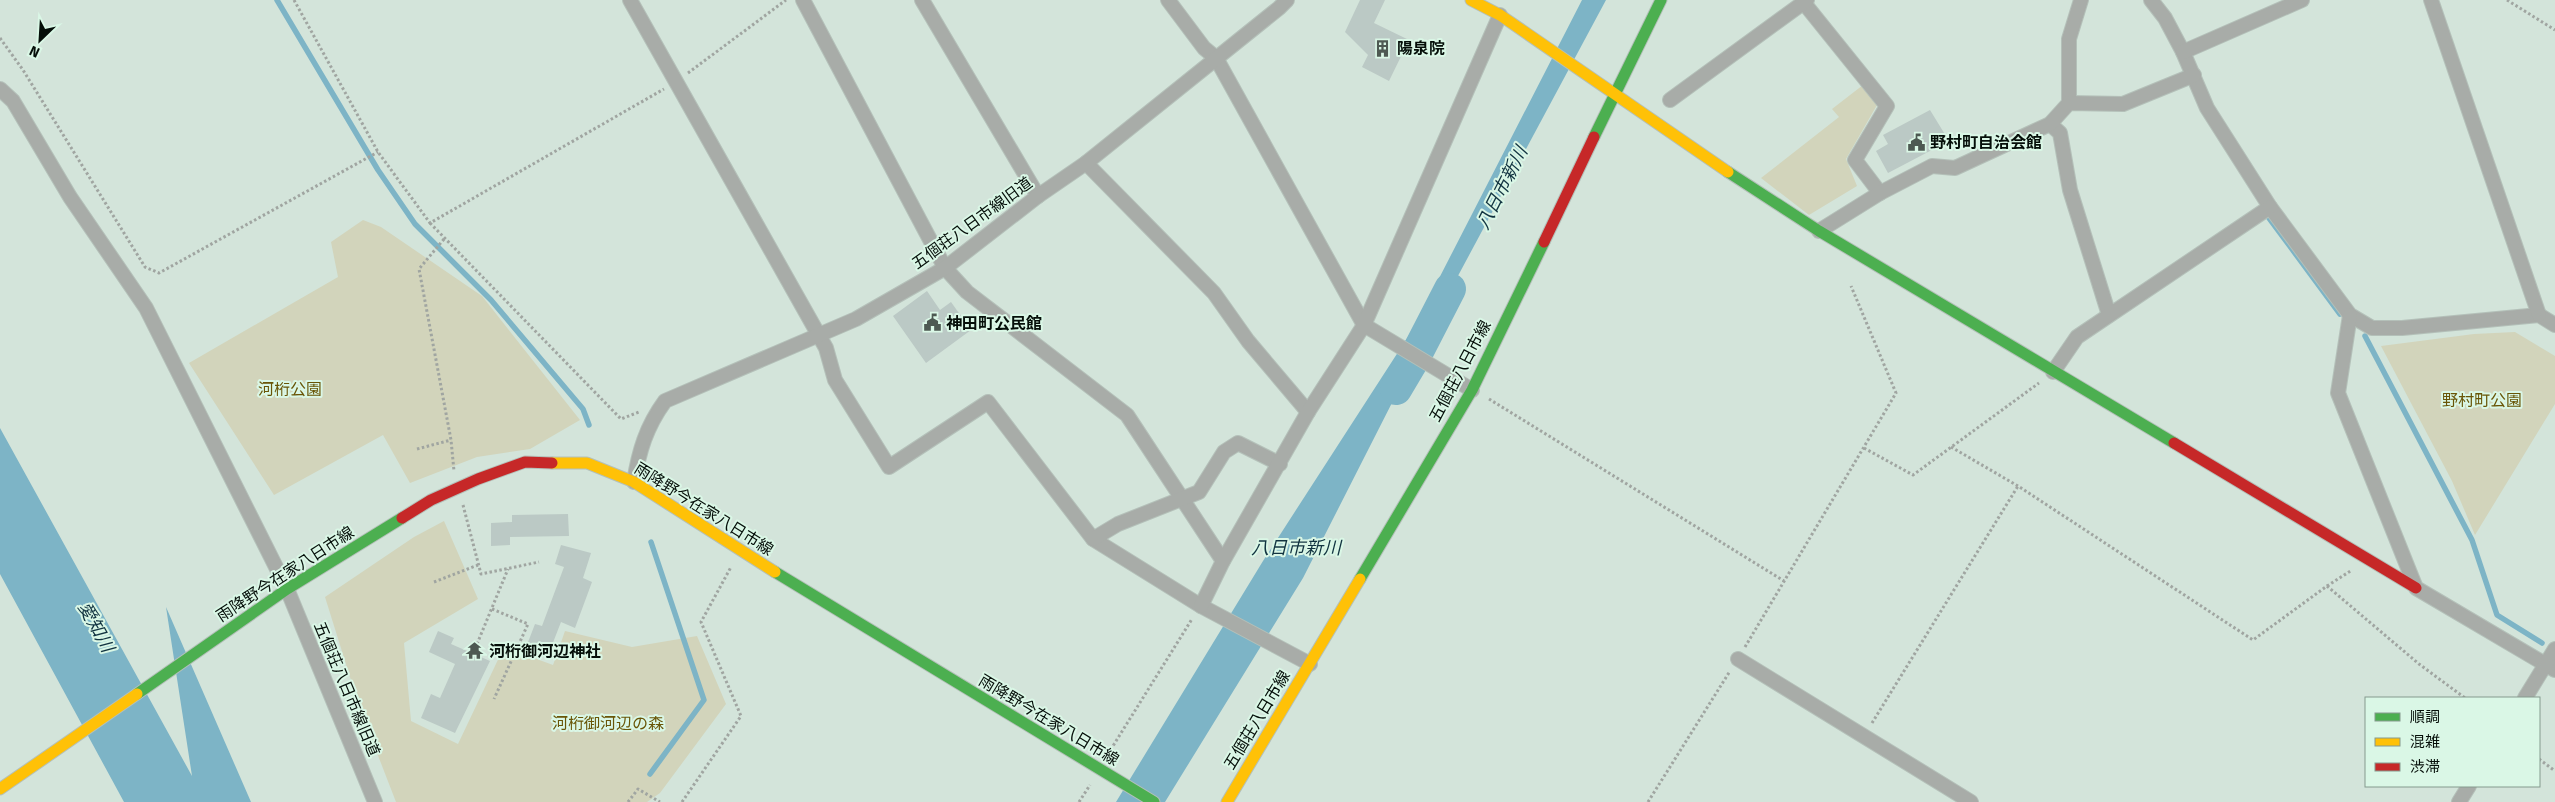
<svg xmlns="http://www.w3.org/2000/svg" width="2555" height="802" font-family="'Fira Sans','Noto Sans JP',sans-serif">
<rect width="100%" height="100%" fill="#d3e4da"/>
<g fill="#d2d4bb">
<path d="M 1863,85 L 1877,105 L 1846,159 L 1857,186 L 1809,215 L 1761,178 L 1839,117 L 1832,109 Z"/>
<path d="M 363,220 L 381,227 L 482,296 L 580,420 L 530,449 L 477,457 L 410,483 L 383,435 L 274,495 L 189,363 L 338,277 L 331,242 Z"/>
<path d="M 2515,332 L 2555,356 L 2555,404 L 2475,535 L 2452,481 L 2381,346 L 2474,334 Z"/>
<path d="M 444,521 L 478,599 L 404,643 L 411,721 L 458,744 L 504,647 L 553,665 L 565,631 L 632,647 L 697,636 L 726,704 L 660,793 L 647,802 L 396,802 L 360,709 L 325,597 L 414,537 Z"/>
</g>
<g fill="#7db4c6">
<path d="M 1582,0 L 1606,0 L 1430,328 L 1303,578 L 1165,802 L 1116,802 L 1263,561 L 1413,329 Z"/>
<path d="M 0,428 L 192,776 L 166,607 L 251,802 L 124,802 L 0,574 Z"/>
</g>
<g fill="none" stroke-linecap="round" stroke-linejoin="round">
<g stroke="#7db4c6" stroke-width="5.5">
<path d="M 277,0 L 378,170 L 415,224 L 491,300 L 583,409 L 589,425"/>
<path d="M 2269,218 L 2340,314"/>
<path d="M 2365,336 L 2472,540 L 2497,615 L 2542,643"/>
<path d="M 650,774 L 704,700 L 651,542"/>
</g>
<path stroke="#7db4c6" stroke-width="32" d="M 1396,389 L 1415,357 L 1450,289"/>
</g>
<g fill="#bbc9c5">
<path d="M 1360,0 L 1385,0 L 1374,23 L 1409,40 L 1389,81 L 1362,67 L 1368,55 L 1345,32 Z"/>
<path d="M 1930,110 L 1949,141 L 1888,173 L 1876,151 L 1888,144 L 1883,135 Z"/>
<path d="M 927,291 L 940,310 L 951,302 L 971,330 L 926,363 L 893,316 Z"/>
<path d="M 568,514 L 569,536 L 510,537 L 510,545 L 491,546 L 491,523 L 512,522 L 512,515 Z"/>
<path d="M 561,545 L 591,553 L 583,578 L 592,582 L 575,628 L 561,622 L 547,658 L 525,650 L 535,624 L 542,626 L 564,567 L 555,564 Z"/>
<path d="M 438,631 L 454,638 L 451,644 L 490,661 L 455,733 L 421,718 L 431,694 L 440,698 L 455,664 L 429,652 Z"/>
</g>
<g fill="none" stroke-linecap="round" stroke-linejoin="round">
<defs>
<g id="street">
<path d="M 630,0 L 826,348 L 835,380 L 889,467 L 988,402 L 1093,539 L 1201,606 L 1310,664"/>
<path d="M 803,0 L 945,268 L 967,292 L 1127,415 L 1223,561"/>
<path d="M 922,0 L 1038,196"/>
<path d="M 1168,0 L 1204,48 L 1216,58 L 1364,325 L 1472,390"/>
<path d="M 2151,0 L 2165,18 L 2183,52 L 2207,108 L 2270,207 L 2350,315 L 2372,328 L 2402,328 L 2539,315 L 2555,325"/>
<path d="M 2431,0 L 2539,315"/>
<path d="M 1804,3 L 1887,106 L 1855,160 L 1880,193"/>
<path d="M 2183,52 L 2302,0"/>
<path d="M 0,89 L 13,101 L 70,197 L 146,308 L 287,589 L 375,802"/>
<path d="M 1670,100 L 1807,0"/>
<path d="M 2069,103 L 2069,39 L 2081,0"/>
<path d="M 2050,124 L 2060,133 L 2070,190 L 2109,315"/>
<path d="M 1086,163 L 1214,293 L 1248,341 L 1308,412"/>
<path d="M 1819,231 L 1880,193 L 1932,166 L 1955,168 L 2050,124 L 2069,103 L 2123,104 L 2194,75"/>
<path d="M 2350,315 L 2338,393 L 2416,588 L 2555,670"/>
<path d="M 2053,372 L 2077,337 L 2270,207"/>
<path d="M 634,482 C 639,451 646,427 665,401 L 856,319 L 945,268 L 1038,196 L 1086,163 L 1279,8 L 1287,0"/>
<path d="M 1093,539 L 1118,524 L 1199,492 L 1224,452 L 1238,443 L 1280,464"/>
<path d="M 1201,606 L 1223,561 L 1308,412 L 1364,325 L 1500,15"/>
<path d="M 1738,659 L 1971,802"/>
<path d="M 2525,698 L 2555,649"/>
<path d="M 2459,802 L 2469,786"/>
</g>
<g id="fast">
<path d="M 1594,137 L 1661,0"/>
<path d="M 1728,172 L 1819,231 L 2174,443"/>
<path d="M 775,572 L 1154,802"/>
<path d="M 1360,579 L 1472,390 L 1544,242"/>
<path d="M 137,694 L 287,589 L 402,518"/>
</g>
<g id="slow">
<path d="M 1471,0 L 1500,15 L 1728,172"/>
<path d="M 552,463 L 587,463 L 634,482 L 775,572"/>
<path d="M 0,789 L 137,694"/>
<path d="M 1227,802 L 1360,579"/>
</g>
<g id="jam">
<path d="M 1544,242 L 1594,137"/>
<path d="M 2174,443 L 2416,588"/>
<path d="M 402,518 L 431,500 L 478,479 L 525,462 L 552,463"/>
</g>
</defs>
<use href="#street" stroke="#b4c0b9" stroke-width="16"/>
<use href="#fast" stroke="#b4c0b9" stroke-width="13"/>
<use href="#slow" stroke="#b4c0b9" stroke-width="13"/>
<use href="#jam" stroke="#b4c0b9" stroke-width="13"/>
<g stroke="#a0a5a1" stroke-width="3" stroke-dasharray="2.5 2.5" stroke-linecap="butt">
<path d="M 294,0 L 378,152 L 430,223 L 664,89"/>
<path d="M 2507,0 L 2555,30"/>
<path d="M 0,38 L 23,70 L 145,267 L 159,273 L 378,152"/>
<path d="M 688,73 L 786,0"/>
<path d="M 430,223 L 621,419 L 639,412"/>
<path d="M 444,239 L 419,269 L 451,440 L 454,471"/>
<path d="M 1489,399 L 1784,581"/>
<path d="M 1951,447 L 2018,486 L 2253,640 L 2327,586 L 2419,664 L 2465,698"/>
<path d="M 1864,448 L 1913,475 L 2039,383"/>
<path d="M 417,449 L 451,440"/>
<path d="M 463,505 L 481,574 L 539,562"/>
<path d="M 434,582 L 478,565"/>
<path d="M 2327,586 L 2352,570"/>
<path d="M 492,609 L 528,624 L 494,699"/>
<path d="M 477,644 L 508,569"/>
<path d="M 1745,647 L 1896,393 L 1851,286"/>
<path d="M 1872,723 L 2018,486"/>
<path d="M 1108,754 L 1192,619"/>
<path d="M 2539,759 L 2555,771"/>
<path d="M 628,802 L 638,789 L 660,802"/>
<path d="M 682,802 L 741,716 L 701,622 L 731,567"/>
<path d="M 1079,802 L 1090,785"/>
<path d="M 1648,802 L 1730,671"/>
</g>
<use href="#street" stroke="#a8aca8" stroke-width="14"/>
<use href="#fast" stroke="#4caf50" stroke-width="11"/>
<use href="#slow" stroke="#ffc107" stroke-width="11"/>
<use href="#jam" stroke="#c62828" stroke-width="11"/>
</g>
<defs>
<symbol id="building-bare" viewBox="-9 -9 18 18"><path d="M-4-6H4V6H1V3H-1V6H-4ZM-2.5-4.3h1.7v1.8h-1.7ZM.8-4.3h1.7v1.8H.8ZM-2.5-1h1.7V.8h-1.7ZM.8-1h1.7V.8H.8Z" fill="#4d5952" stroke="#daf7e6" stroke-width="2.5" paint-order="stroke"/></symbol>
<symbol id="civic-bare" viewBox="-9 -9 18 18"><path d="M-.6-6.5H3V-4.5H.6V-3L4-1V1h2V6H-6V1h2V-1L-.6-3ZM-1.2 2.5V6h2.4V2.5Z" fill="#4d5952" stroke="#daf7e6" stroke-width="2.5" paint-order="stroke"/></symbol>
<symbol id="temple-bare" viewBox="-9 -9 18 18"><path d="M0-6L5-2H3V0L6.5 2.5H4V6H1.5V3h-3V6H-4V2.5H-6.5L-3 0V-2H-5Z" fill="#4d5952" stroke="#daf7e6" stroke-width="2.5" paint-order="stroke"/></symbol>
</defs>
<g fill-rule="evenodd">
<use href="#building-bare" x="1370" y="36" width="25" height="25"/>
<use href="#civic-bare" x="1904" y="130" width="25" height="25"/>
<use href="#civic-bare" x="920" y="310" width="25" height="25"/>
<use href="#temple-bare" x="462" y="638" width="25" height="25"/>
</g>
<g text-anchor="middle" dominant-baseline="central" stroke-width="4" stroke-linejoin="round" paint-order="stroke">
<g font-size="16" font-weight="bold" fill="#050e09" stroke="#daf7e6" text-anchor="start">
<text x="1397" y="48">陽泉院</text>
<text x="1930" y="142">野村町自治会館</text>
<text x="946" y="323">神田町公民館</text>
<text x="489" y="651">河桁御河辺神社</text>
</g>
<g font-size="16" fill="#050e09" stroke="#daf7e6">
<text transform="translate(972 223) rotate(-36)">五個荘八日市線旧道</text>
<text transform="translate(1460 371) rotate(-62)">五個荘八日市線</text>
<text transform="translate(704 509) rotate(32)">雨降野今在家八日市線</text>
<text transform="translate(285 574) rotate(-33)">雨降野今在家八日市線</text>
<text transform="translate(347 689) rotate(67)">五個荘八日市線旧道</text>
<text transform="translate(1049 720) rotate(31)">雨降野今在家八日市線</text>
<text transform="translate(1257 720) rotate(-59)">五個荘八日市線</text>
</g>
<g font-size="16" fill="#695507" stroke="#daf7e6">
<text x="290" y="389">河桁公園</text>
<text x="2482" y="400">野村町公園</text>
<text x="608" y="723">河桁御河辺の森</text>
</g>
<g font-size="18" font-style="italic" fill="#113340" stroke="#daf7e6">
<text transform="translate(1502 188) rotate(-63)">八日市新川</text>
<text x="1296" y="548">八日市新川</text>
<text transform="translate(96 627) rotate(61)">愛知川</text>
</g>
</g>
<rect x="2365" y="697" width="175" height="90" fill="#daf7e6" stroke="#859a8e"/>
<rect x="2375" y="713" width="25" height="8" fill="#4caf50" stroke="#859a8e"/>
<text x="2410" y="722" font-size="15" fill="#050e09">順調</text>
<rect x="2375" y="738" width="25" height="8" fill="#ffc107" stroke="#859a8e"/>
<text x="2410" y="747" font-size="15" fill="#050e09">混雑</text>
<rect x="2375" y="763" width="25" height="8" fill="#c62828" stroke="#859a8e"/>
<text x="2410" y="772" font-size="15" fill="#050e09">渋滞</text>
<g transform="translate(40 40) rotate(205)" stroke="#daf7e6" stroke-width="4" paint-order="stroke">
<path d="M0-4L9 19L0 12L-9 19Z" fill="#050e09"/>
<text y="-8" font-size="14" font-weight="bold" text-anchor="middle" fill="#050e09">N</text>
</g>
</svg>
